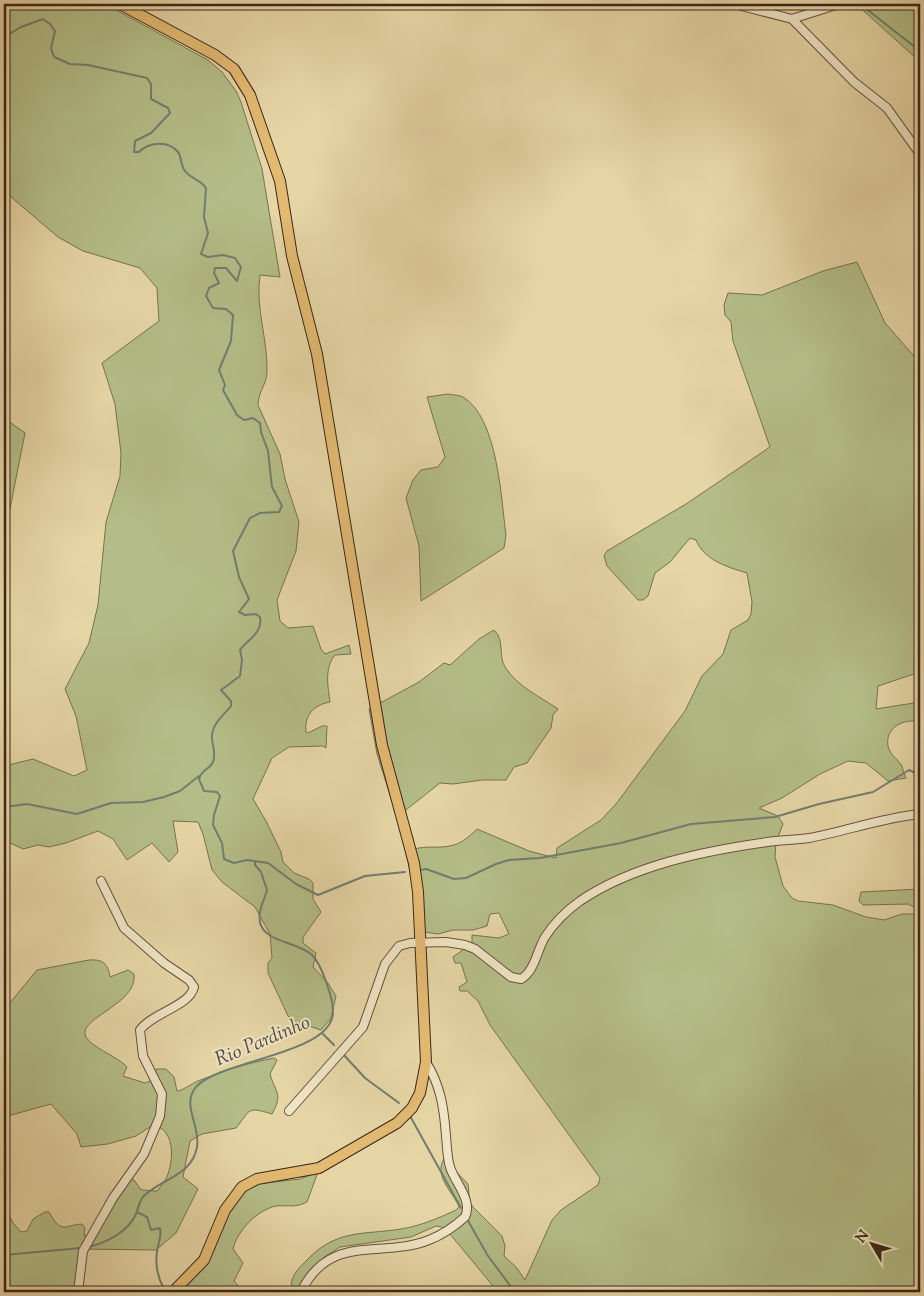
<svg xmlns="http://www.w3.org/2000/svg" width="924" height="1296" font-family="'Sorts Mill Goudy',serif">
<rect width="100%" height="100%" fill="#e6d5a5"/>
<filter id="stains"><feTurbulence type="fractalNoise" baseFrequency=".004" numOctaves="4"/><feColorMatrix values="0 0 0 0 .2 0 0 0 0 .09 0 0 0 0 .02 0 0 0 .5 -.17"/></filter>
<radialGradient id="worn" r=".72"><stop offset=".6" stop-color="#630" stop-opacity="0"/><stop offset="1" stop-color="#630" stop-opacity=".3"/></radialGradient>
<g fill="#b4bd87" stroke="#777251">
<path d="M 4,4 L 105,4 L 208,60 L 222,72 L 236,91 L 241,102 L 262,169 L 280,277 L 260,275 C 255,308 268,339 267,372 C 267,384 258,392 258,405 L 280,454 L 285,479 L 299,522 L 296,551 L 277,600 L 280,621 L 288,628 L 313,626 L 321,649 L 325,654 L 349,645 L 351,654 L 335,655 C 324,668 328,687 330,702 C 313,705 304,716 306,732 L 308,733 L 322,726 L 327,726 L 326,748 L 323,746 L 289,747 L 272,758 L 253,799 L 266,821 L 281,852 L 283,862 L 294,873 L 309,879 L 313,883 L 313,899 L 321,912 L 303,937 L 303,943 L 316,953 L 313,967 L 328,983 L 336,996 L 331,1018 L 321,1030 L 294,1021 L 288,1016 L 268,973 L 268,963 L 272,958 L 270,934 L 255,907 L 222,882 L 212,870 L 203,834 L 198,822 L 173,821 L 178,852 L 169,862 L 152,843 L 127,860 L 113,839 L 98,831 L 66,843 L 49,847 L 38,845 L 23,849 L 4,840 L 4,766 L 33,759 L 74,776 L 87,770 L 76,716 L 65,689 L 89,643 L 98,605 L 106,522 L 120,476 L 121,453 L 115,404 L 102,363 L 159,321 L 157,288 L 140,268 L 83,251 L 58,237 L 4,191 Z"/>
<path d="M 856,4 L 920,4 L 920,71 L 917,59 Z"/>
<path d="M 857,262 L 885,323 L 920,363 L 920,672 L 878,686 L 876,709 L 920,702 L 920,722 C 904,718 885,727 888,746 C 889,754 898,759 902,766 C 903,770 904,774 906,778 L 888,781 L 866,763 L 848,761 L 820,774 L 782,798 L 759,808 L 778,816 L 783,824 L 776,842 L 775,857 L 783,886 L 792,898 L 798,901 L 833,905 L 866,917 L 884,920 L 902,914 L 918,914 L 918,909 L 908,904 L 863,905 L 859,901 L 861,892 L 920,889 L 920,1292 L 498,1292 L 450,1234 L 442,1227 L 436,1226 L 411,1237 L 340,1247 L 323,1258 L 312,1270 L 301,1290 L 295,1288 L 291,1284 C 293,1273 300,1267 308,1259 C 337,1229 363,1235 401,1229 C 420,1226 439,1218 456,1210 L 459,1207 C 454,1193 433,1176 444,1159 L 468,1184 L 470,1203 L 474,1208 L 502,1236 L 505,1246 L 504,1256 L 516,1267 L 525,1280 L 552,1220 L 561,1210 L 598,1185 L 600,1178 L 490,1025 L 478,1001 L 467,991 L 460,991 L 459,987 L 467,982 L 461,963 L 455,963 L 453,957 L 467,947 L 472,947 L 472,935 L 499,938 L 509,934 L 499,913 L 490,914 L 487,926 L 473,930 L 453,930 L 438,934 L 417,931 L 417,904 L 406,853 C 420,843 439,850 454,845 C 463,842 470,836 477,829 L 529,851 L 556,858 L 557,848 L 601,820 L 616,804 L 685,711 L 702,676 L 723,654 L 731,630 L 748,620 L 751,614 L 752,602 L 747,573 C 727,567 704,560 696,540 L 690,538 L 670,562 L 655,573 L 648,596 L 643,600 L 638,600 L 607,566 L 604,556 L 607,551 L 686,504 L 770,447 L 733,341 L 731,322 L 725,315 L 724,305 L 728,293 L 762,295 L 823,271 Z"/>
<path d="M 448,394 C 453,395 459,395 463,397 C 498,418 501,499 506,535 L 504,548 L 421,601 L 419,546 L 406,498 L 413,480 L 421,470 L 438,467 L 445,457 L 427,397 Z"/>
<path d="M 4,418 L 25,433 L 4,539 Z"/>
<path d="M 494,630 C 505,640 498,656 505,667 C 518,687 539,696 558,709 L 553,715 L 551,728 L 527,763 L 514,767 L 506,780 L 482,780 L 453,784 L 440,783 L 397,817 L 377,754 L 369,709 L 419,682 L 444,663 L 450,665 L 479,639 Z"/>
<path d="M 89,960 C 102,959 108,963 110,977 L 128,970 L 134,974 C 138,1003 82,1017 85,1034 C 87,1046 119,1057 127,1067 L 123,1076 L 145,1083 L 152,1080 L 156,1069 L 166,1069 L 174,1077 L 177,1091 C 184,1090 191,1084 198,1081 C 223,1071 248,1063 274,1058 L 277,1060 L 270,1074 C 276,1094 283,1094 272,1114 C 246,1106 251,1110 236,1128 L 202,1134 L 190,1141 L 183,1177 L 198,1189 L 176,1233 L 156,1250 L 82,1249 L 80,1289 L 4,1292 L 4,1205 L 13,1223 L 21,1232 L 27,1231 L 33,1219 L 45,1212 L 49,1212 C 62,1235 64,1225 82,1224 L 85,1228 L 84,1236 L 94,1235 L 104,1222 L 104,1214 L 130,1179 L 134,1180 L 141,1190 L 157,1191 C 161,1186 166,1180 168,1174 C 174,1156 174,1129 153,1125 L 136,1136 L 108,1144 L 81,1147 L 77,1134 L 51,1104 L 4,1117 L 4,1010 L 37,970 Z"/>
<path d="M 318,1172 L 307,1202 C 296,1208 288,1205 276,1206 C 257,1210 237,1231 233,1249 L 243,1263 L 234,1281 L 244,1292 L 170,1292 L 194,1272 L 240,1191 L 256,1184 L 300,1179 Z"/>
</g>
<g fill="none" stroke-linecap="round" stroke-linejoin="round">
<g stroke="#717e71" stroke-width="2">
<path d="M 860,4 L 920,51"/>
<path d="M 4,37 L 21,27 L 43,19 L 50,24 L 55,31 L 51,48 L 54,57 L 70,64 L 88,65 L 147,78 L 151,84 L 151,99 L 168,108 L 170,113 L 151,133 L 135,141 L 134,152 L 139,152 C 149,142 168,140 178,152 C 182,157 180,165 185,171 C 191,179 200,179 206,188 L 204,217 L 208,233 L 201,254 L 208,257 L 223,255 L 235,258 L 241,267 L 237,281 L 226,268 L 215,268 L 214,273 L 219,283 L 209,288 L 206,296 L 213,308 L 226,309 L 233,315 L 231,341 L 219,370 L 225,385 L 223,390 L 237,415 L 244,420 L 253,418 L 260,423 L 261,432 L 268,451 L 272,487 L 282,506 L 279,512 L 260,513 L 250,518 L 233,551 L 239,577 L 249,599 L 239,612 L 245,615 L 256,614 L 260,617 C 263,633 248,639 240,650 L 242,660 L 240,676 L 221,690 L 231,701 L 231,706 C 224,715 211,724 212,739 C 213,747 216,754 213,762 C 210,769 201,770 199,779 L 204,791 L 217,792 L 220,796 L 214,815 L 213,825 L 222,843 L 224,859 L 234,863 L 247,860 L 268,863 L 296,884 L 318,895 L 365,876 L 405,872"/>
<path d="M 4,807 L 27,804 L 77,814 L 111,803 L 143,802 L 164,797 L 180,791 L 199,776"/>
<path d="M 419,870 L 426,869 L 454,879 L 466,878 L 496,864 L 509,860 L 540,858 L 621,843 L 691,824 L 775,817 L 819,804 L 873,792 L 909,770 L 920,775"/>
<path d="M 322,1033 L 334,1045"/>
<path d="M 343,1054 L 365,1078 L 399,1103"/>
<path d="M 410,1116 L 461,1208"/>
<path d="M 137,1212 L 147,1217 L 151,1230 L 160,1228 C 162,1237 158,1243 157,1252 C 155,1265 158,1278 164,1289"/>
<path d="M 467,1219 L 488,1256 L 515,1292"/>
<path d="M 88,1247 C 106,1243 128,1232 136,1214 C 139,1207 139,1199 146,1194 C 164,1178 192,1175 197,1147 C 201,1126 180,1103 197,1086 C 224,1059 334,1054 333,1011 C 333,998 321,963 312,955 C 299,942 263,942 260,922 C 258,909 264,902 267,890 L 261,872 L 255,865 L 255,861"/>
<path d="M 4,1255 L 81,1248"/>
</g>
<defs>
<g id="minor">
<path d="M 734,4 L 792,19 L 839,4"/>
<path d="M 792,19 L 854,82 L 887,108 L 920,154"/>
<path d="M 289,1111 L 363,1027 L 385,964 L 399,946 L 410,943 L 446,942 L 465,945 L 475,949 L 511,977 L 521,979 C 535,971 537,950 545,937 C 554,923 566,911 580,901 C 633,865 704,851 767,842 C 781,840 795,840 809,838 C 846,831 882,818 920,814"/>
<path d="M 78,1292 L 83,1251 L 113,1198 L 144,1154 L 160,1116 L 162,1094 L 143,1056 L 140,1030 C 152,1013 190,1006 194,987 L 189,980 L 164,963 L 124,928 L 101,881"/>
<path d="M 301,1292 C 330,1232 381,1259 429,1240 C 442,1235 455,1226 465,1217 C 473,1200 455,1183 450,1167 C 447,1157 447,1146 446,1136 C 444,1109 441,1086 426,1062"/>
</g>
<path id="major" d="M 120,4 L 215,55 L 234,69 L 250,95 L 280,181 L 292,256 L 317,354 L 382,745 L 414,863 L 418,892 L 426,1062 L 420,1093 L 412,1108 L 397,1123 L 319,1168 L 257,1179 L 242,1187 L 225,1210 L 204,1260 L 173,1292"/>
</defs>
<use href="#minor" stroke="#65523e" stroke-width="10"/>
<use href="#major" stroke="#3a271b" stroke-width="12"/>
<use href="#minor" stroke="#efe4c4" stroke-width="8"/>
<use href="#major" stroke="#e3ba72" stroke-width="10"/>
</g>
<g text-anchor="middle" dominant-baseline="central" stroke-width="4" stroke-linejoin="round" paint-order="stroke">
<g font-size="20" font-style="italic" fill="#514b3f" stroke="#efe4c4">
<text transform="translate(263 1042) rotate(-23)">Rio Pardinho</text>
</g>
</g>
<rect width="924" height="1296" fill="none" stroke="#e6d5a5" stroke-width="20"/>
<rect x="5" y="5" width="914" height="1286" fill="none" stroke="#3a271b" stroke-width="2.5"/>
<rect x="10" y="10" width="904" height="1276" fill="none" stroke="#3a271b"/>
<g transform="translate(872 1244) rotate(308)" stroke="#efe4c4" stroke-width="4" paint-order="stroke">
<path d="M0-4L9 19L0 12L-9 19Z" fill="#3a271b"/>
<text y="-8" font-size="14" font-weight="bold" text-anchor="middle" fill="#3a271b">N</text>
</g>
<rect width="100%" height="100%" filter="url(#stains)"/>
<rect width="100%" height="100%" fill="url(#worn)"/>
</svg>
